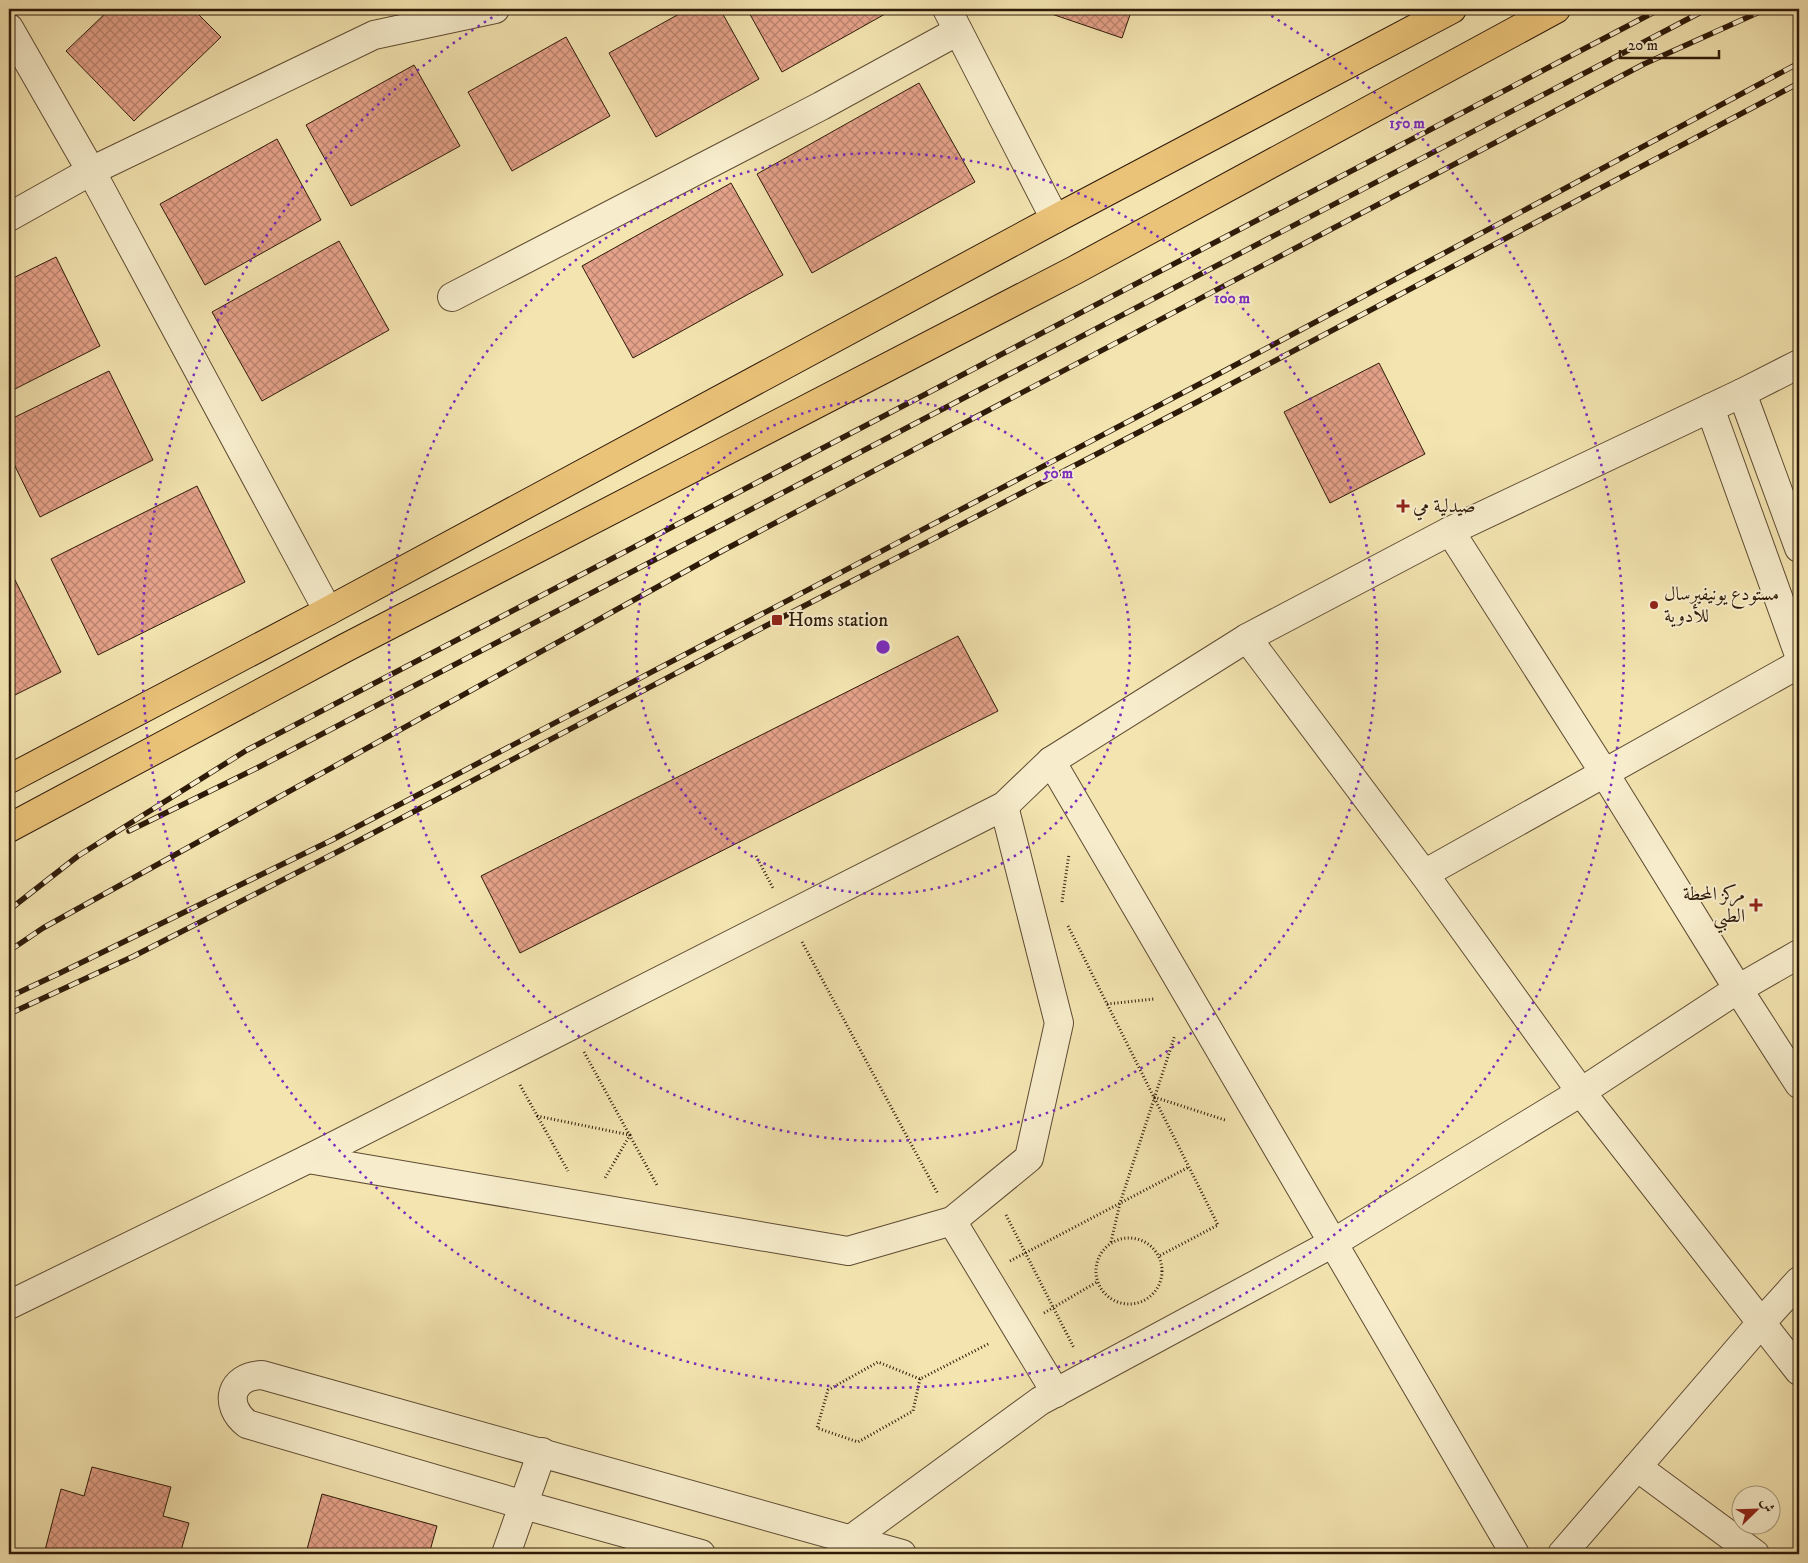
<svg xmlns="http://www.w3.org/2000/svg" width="1808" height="1563" font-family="'IM FELL DW Pica',Amiri,serif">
<defs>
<pattern id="building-cross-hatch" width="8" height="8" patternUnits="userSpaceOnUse" patternTransform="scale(1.25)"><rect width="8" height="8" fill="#e5a28a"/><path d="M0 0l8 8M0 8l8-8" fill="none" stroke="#ba836f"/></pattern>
</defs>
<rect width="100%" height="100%" fill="#f3e4b0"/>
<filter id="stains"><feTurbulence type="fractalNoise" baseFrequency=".004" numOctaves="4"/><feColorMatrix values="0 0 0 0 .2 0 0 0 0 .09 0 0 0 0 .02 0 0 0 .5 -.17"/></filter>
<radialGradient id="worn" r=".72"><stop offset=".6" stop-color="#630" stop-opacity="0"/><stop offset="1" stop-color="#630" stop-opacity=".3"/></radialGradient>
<g fill="url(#building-cross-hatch)" stroke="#2e1a09">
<path d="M 59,9 L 70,9 L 64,14 Z"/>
<path d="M 110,9 L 193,9 L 221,37 L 134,121 L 66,51 Z"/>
<path d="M 688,9 L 720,9 L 759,79 L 656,137 L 609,53 Z"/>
<path d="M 747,9 L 882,9 L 885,14 L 782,72 Z"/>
<path d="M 1037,9 L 1132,9 L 1122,38 Z"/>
<path d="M 566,37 L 610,116 L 512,171 L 468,92 Z"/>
<path d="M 414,65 L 460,146 L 351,206 L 306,125 Z"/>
<path d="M 919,83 L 975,182 L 812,273 L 757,174 Z"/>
<path d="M 277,139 L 321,220 L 205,285 L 160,204 Z"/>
<path d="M 731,183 L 783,275 L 633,358 L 582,266 Z"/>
<path d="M 339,241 L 389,330 L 262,401 L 212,312 Z"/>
<path d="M 56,257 L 100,346 L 9,392 L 9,280 Z"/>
<path d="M 1379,363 L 1425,454 L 1330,503 L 1284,412 Z"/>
<path d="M 109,371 L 153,460 L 40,517 L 9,454 L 9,420 Z"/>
<path d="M 197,486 L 245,582 L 98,655 L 51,559 Z"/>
<path d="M 12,574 L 61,672 L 9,698 L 9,576 Z"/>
<path d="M 958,636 L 998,711 L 520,953 L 481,876 Z"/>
<path d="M 92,1467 L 171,1487 L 163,1516 L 189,1523 L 180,1554 L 44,1554 L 61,1489 L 84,1496 Z"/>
<path d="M 322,1494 L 437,1526 L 429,1554 L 312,1554 L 306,1553 Z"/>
</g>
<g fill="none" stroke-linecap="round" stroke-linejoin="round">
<defs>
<g id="minor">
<path d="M 947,9 L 1055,219"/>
<path d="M 9,28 L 91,171 L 328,611"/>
<path d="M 9,217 L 91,171 L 374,35 L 495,9"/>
<path d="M 452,297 L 821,106 L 958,31"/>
<path d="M 1742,393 L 1799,548"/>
<path d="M 1710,408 L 1799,655"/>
<path d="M 1450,531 L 1605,774 L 1738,989 L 1799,1084"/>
<path d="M 1247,638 L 1424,874 L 1581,1092 L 1799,1371"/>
<path d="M 1051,761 L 1515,1554"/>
<path d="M 1424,874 L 1799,664"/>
<path d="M 308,1159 L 848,1251 L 952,1221 L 1029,1158 L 1059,1023 L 1004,806"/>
<path d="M 952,1221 L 1056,1393"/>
<path d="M 9,1305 L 308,1159 L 1004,806 L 1051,761 L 1247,638 L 1450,531 L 1742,393 L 1799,364"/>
<path d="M 1637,1467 L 1755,1554"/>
<path d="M 849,1551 L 850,1540 L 1040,1401 L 1333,1243 L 1581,1092 L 1738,989 L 1799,954"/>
<path d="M 506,1554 L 542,1452"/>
<path d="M 701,1554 L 524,1505 L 247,1424 C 223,1405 230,1376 262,1375 L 902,1554"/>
<path d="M 1562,1554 L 1761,1323 L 1799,1281"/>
</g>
<g id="major">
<path d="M 9,779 L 328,611 L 1055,219 L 1452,9"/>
<path d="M 9,828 L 345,648 L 1075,270 L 1556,9"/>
</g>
</defs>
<use href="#minor" stroke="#5f4c33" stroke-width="30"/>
<use href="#major" stroke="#2e1a09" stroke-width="30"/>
<g stroke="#2e1a09" stroke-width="3" stroke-dasharray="1 2.5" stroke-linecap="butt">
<path d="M 756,856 L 773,888"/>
<path d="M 1062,902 L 1069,854"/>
<path d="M 1068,926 L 1218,1225 L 1159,1256"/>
<path d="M 802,942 L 938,1194"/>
<path d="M 1107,1004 L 1154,999"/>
<path d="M 584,1052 L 658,1187"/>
<path d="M 520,1085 L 568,1171"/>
<path d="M 1154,1097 L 1225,1120"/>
<path d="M 537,1116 L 630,1135 L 605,1178"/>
<path d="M 1006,1215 L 1074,1348"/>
<circle cx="1129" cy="1271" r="33"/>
<path d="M 1111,1242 L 1120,1203 L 1175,1035"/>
<path d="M 1010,1261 L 1189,1167"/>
<path d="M 1044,1313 L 1097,1282"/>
<path d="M 920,1379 L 913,1411 L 858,1442 L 817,1428 L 828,1390 L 878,1362 L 920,1379 L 990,1343"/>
</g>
<use href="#minor" stroke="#f7edcc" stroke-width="28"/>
<use href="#major" stroke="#eac278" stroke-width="28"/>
<defs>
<g id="rail">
<path d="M 129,831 L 257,768 L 1707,9"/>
<path d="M 9,910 L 78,856 L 247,750 L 1660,9"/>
<path d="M 9,951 L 43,928 L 724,550 L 1644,64 L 1766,9"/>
<path d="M 9,997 L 60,973 L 332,840 L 1211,378 L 1799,63"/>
<path d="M 9,1014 L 134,956 L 341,850 L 777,620 L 1197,402 L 1799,83"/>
</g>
</defs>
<use href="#rail" stroke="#2e1a09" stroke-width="5.5"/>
<use href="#rail" stroke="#f7edcc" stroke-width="4" stroke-dasharray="11" stroke-linecap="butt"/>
</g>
<g fill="none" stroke="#7b2cbf" stroke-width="2.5" stroke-dasharray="2.5 5">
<circle cx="883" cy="647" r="247"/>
<circle cx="883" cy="647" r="494"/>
<path d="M1265 12A741 741 0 1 1 501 12"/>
</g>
<g fill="#8f2418" stroke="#f7edcc" stroke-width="2">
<path d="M1400.5 498.5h5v5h5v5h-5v5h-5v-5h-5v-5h5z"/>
<circle cx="1654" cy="605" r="5"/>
<rect x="771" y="614" width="12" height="12" rx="2.5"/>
<path d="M1753.5 897.5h5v5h5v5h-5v5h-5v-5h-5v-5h5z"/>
</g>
<g text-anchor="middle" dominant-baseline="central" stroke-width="4" stroke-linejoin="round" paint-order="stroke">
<g font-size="19" fill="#2e1a09" stroke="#f7edcc" text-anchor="start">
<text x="1413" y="506">صيدلية مي</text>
<text x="1664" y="594">مستودع يونيفيرسال<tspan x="1664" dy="22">للأدوية</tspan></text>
<text x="788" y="620">Homs station</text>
<text x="1745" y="894" text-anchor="end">مركز المحطة<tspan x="1745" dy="22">الطبي</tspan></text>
</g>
</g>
<circle cx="883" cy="647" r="8" fill="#7b2cbf" stroke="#f7edcc" stroke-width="2.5"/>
<g font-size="15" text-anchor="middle" font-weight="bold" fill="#7b2cbf" stroke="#f7edcc" stroke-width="4" stroke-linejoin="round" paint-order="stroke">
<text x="1407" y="128">150 m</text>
<text x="1232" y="303">100 m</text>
<text x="1058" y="478">50 m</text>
</g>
<rect width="1808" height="1563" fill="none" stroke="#f3e4b0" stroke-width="30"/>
<rect x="10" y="10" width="1788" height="1543" fill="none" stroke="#2e1a09" stroke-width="2.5"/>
<rect x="15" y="15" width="1778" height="1533" fill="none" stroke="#2e1a09"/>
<g transform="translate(1756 1510) rotate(67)"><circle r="24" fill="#f7edcc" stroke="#a7997e"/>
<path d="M0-4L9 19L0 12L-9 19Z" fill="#8f2418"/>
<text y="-8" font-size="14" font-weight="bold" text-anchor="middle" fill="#2e1a09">ش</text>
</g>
<path d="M1620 50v8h99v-8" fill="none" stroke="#2e1a09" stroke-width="2.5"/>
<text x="1628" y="50" font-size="15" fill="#2e1a09" stroke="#f7edcc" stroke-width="4" paint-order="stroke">20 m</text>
<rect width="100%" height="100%" filter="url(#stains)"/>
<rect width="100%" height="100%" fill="url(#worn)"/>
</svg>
